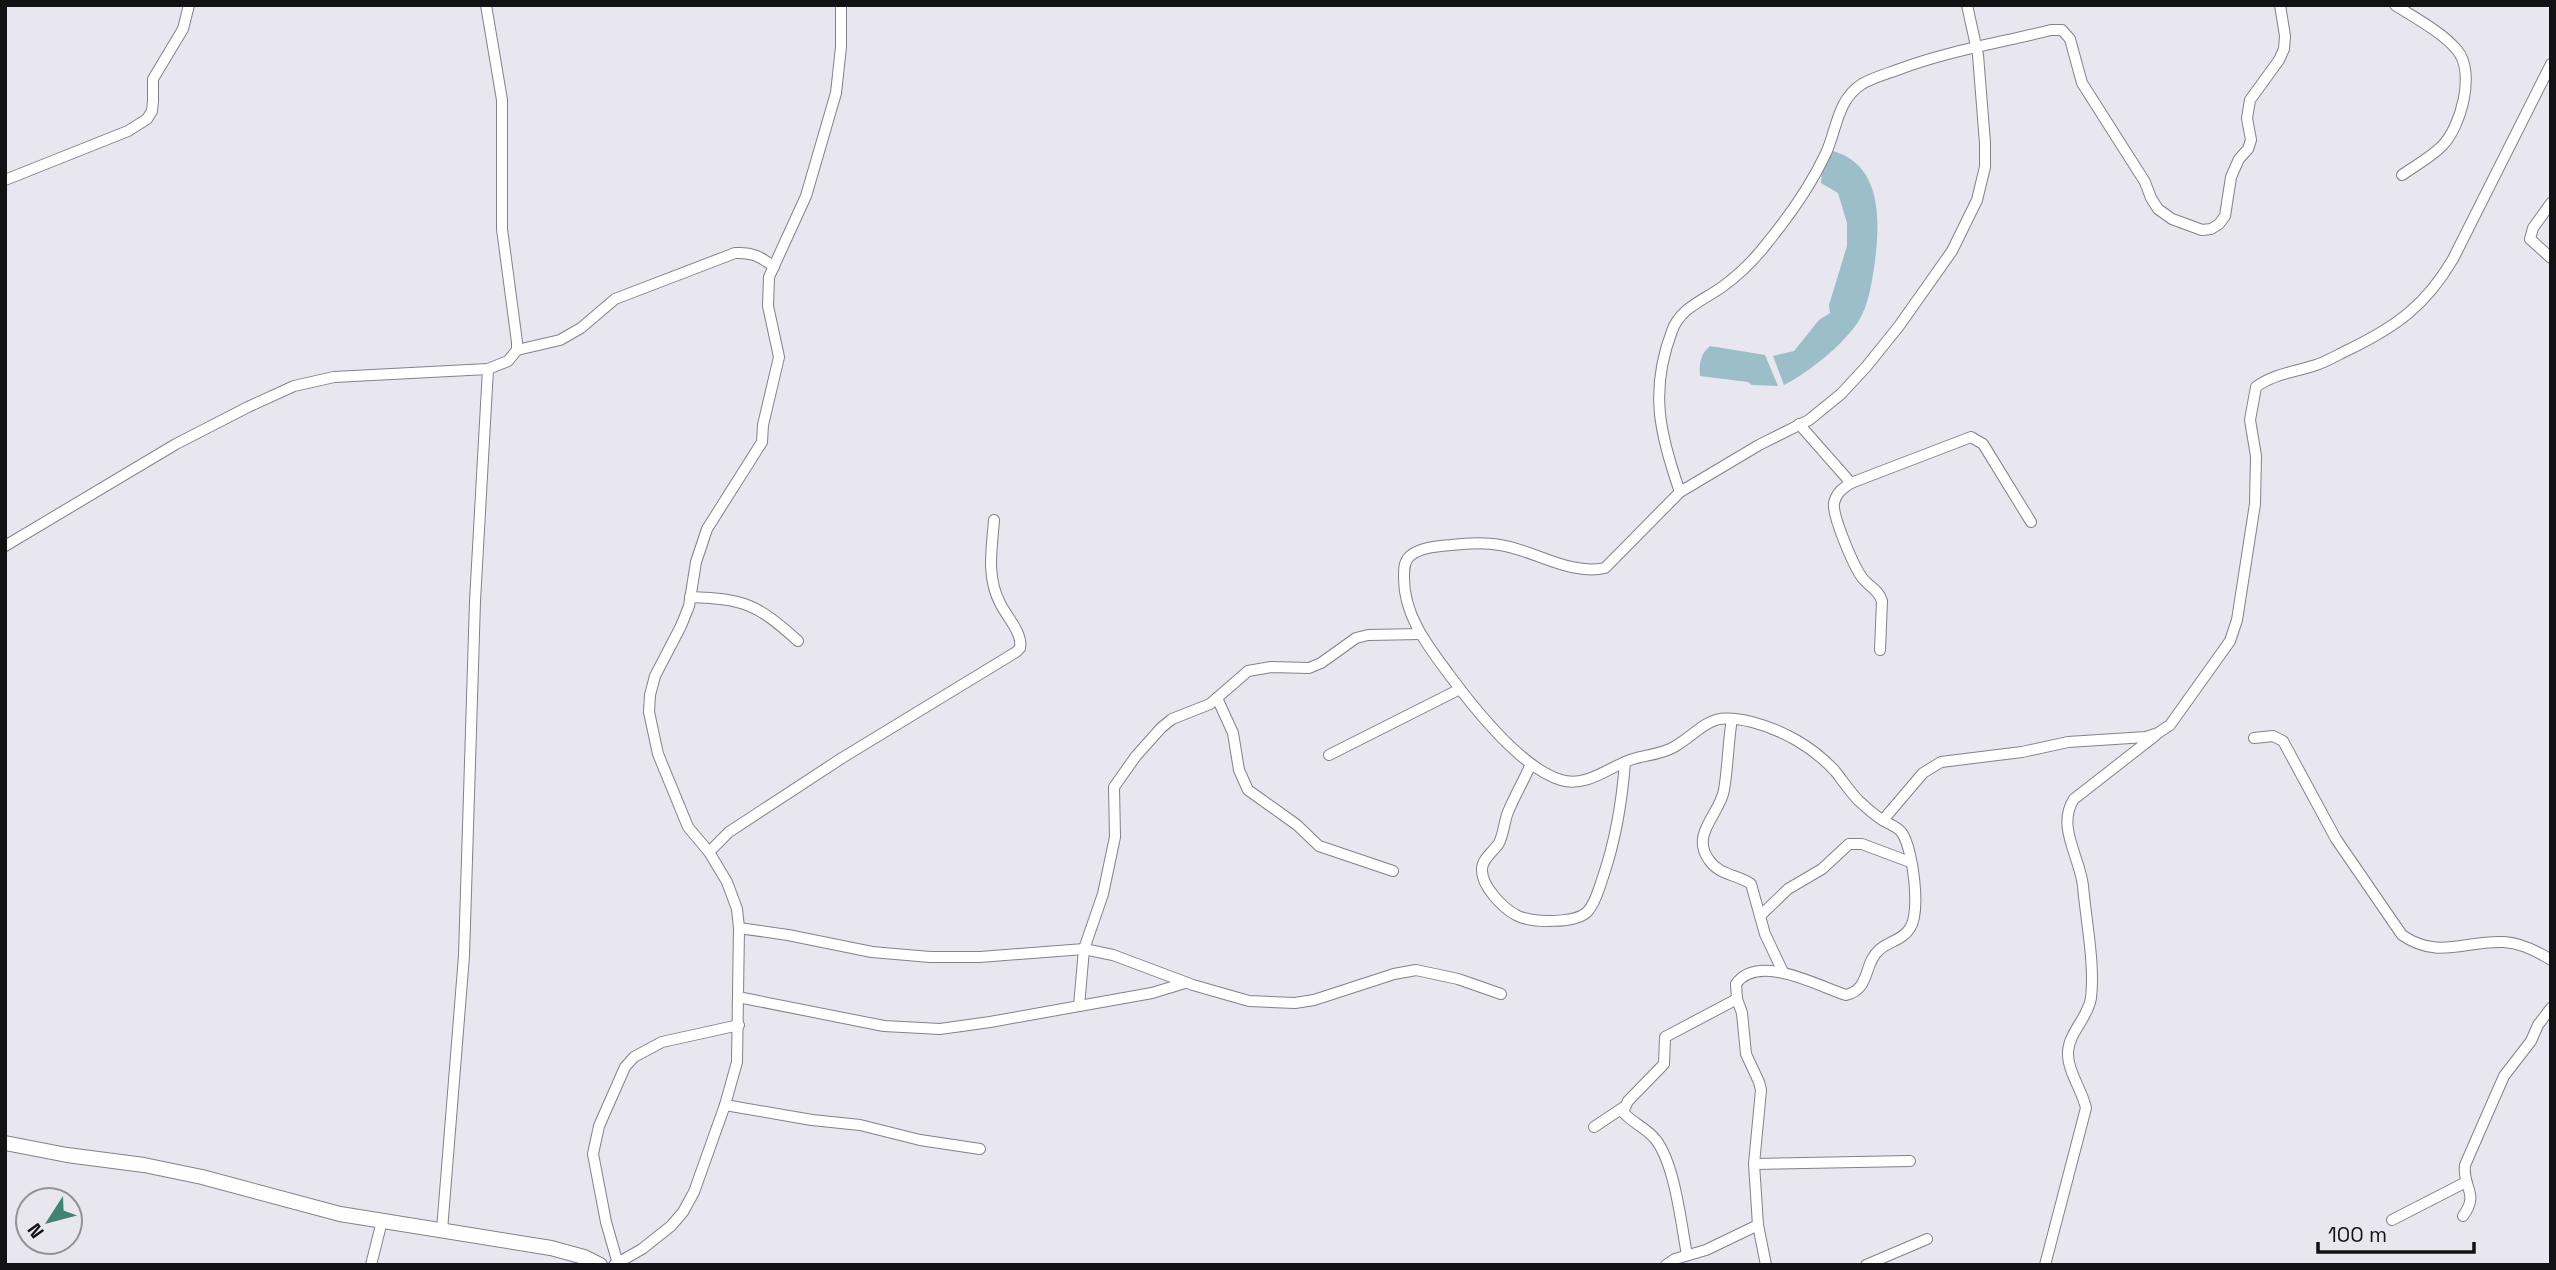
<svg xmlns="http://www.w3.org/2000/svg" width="2556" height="1270" font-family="'Space Grotesk',sans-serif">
<rect width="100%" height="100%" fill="#e8e6ee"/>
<g fill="#9bbec8">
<path d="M 1833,151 C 1882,165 1880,220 1875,261 C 1872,281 1869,305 1858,322 C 1843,345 1808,373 1784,385 L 1773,356 L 1794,351 L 1819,320 L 1830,313 L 1829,305 L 1847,246 L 1847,223 L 1838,193 L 1821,183 L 1822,171 Z"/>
<path d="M 1710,346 L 1765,355 L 1778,386 L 1752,385 L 1748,382 L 1700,376 C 1699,365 1700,354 1710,346 Z"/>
</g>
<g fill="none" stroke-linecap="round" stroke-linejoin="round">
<defs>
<g id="street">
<path d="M 2395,5 C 2415,18 2442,32 2457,50 C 2476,72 2461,127 2442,146 C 2431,157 2415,166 2402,175"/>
<path d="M 5,180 L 128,131 L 147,119 L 152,111 L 153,101 L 153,79 L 183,29 L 189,5"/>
<path d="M 2551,203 L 2533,228 L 2530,239 L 2551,258"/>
<path d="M 517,350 L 560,340 L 581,328 L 615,299 L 735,253 C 753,252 761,257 774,267"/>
<path d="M 1799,424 L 1851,483"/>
<path d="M 1680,492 C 1660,435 1649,391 1672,331 C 1680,308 1704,300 1722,287 C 1740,274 1755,259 1768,242 C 1790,215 1811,185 1826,153 C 1837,129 1837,100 1862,84 C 1872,78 1886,74 1897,70 C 1947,51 1999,43 2051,30 L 2062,30 L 2070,39 L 2082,83 L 2145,182 L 2151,198 L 2158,209 L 2172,219 L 2202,230 L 2211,229 L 2219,224 L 2225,216 L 2231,177 L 2239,159 L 2248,149 L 2251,140 L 2247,118 L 2250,100 L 2279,60 L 2284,49 L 2285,36 L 2280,5"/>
<path d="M 5,546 L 176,444 L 248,407 L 294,386 L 334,377 L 488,369 L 508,361 L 517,350 L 517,342 L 502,229 L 502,100 L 486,5"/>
<path d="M 690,597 C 745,599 757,604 798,641"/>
<path d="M 1880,650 L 1882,601 C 1878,588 1867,586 1861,576 C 1853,564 1832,516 1834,503 C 1836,493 1843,488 1851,483 L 1971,437 L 1983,444 L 2031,522"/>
<path d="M 1217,698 L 1233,733 L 1239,770 L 1248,790 L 1297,825 L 1319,846 L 1393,871"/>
<path d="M 1732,719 C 1728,742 1728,767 1724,790 C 1720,814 1690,834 1709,860 C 1720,876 1737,874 1751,884 L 1765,934 L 1783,972"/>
<path d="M 2254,738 L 2273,736 L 2283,741 L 2336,839 L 2402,935 C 2438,960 2465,940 2504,942 C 2521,943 2537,951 2551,960"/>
<path d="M 1329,755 L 1460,689"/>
<path d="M 1531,764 C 1524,780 1515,795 1508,812 C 1504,822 1504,833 1499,843 C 1494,851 1482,859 1482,869 C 1481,886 1503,908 1516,915 C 1530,923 1577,924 1588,911 C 1596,902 1599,888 1603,877 C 1616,839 1622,802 1625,762"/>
<path d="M 1883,820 L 1923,773 L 1941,762 L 2022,752 L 2068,742 L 2146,737 L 2158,733 L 2170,725 L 2230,641 L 2237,620 L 2255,504 L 2256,456 L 2250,420 L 2256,387 C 2273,374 2295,372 2316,365 C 2328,361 2339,354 2350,349 C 2397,326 2426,305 2453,259 L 2551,64"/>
<path d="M 709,852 L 729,832 L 842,758 L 1016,652 L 1020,648 C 1023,633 1006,616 1000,603 C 986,576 992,548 994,520"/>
<path d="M 1760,916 L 1788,889 L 1822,869 L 1849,844 L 1862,844 L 1910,862"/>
<path d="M 739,928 L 788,935 L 872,952 L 930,957 L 980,957 L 1084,949 L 1113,955 L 1193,985 L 1249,1001 L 1295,1003 L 1314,1000 L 1394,974 L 1416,970 L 1458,979 L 1501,994"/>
<path d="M 738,997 L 884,1026 L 940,1029 L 990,1022 L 1152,993 L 1185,983"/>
<path d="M 1079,1006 L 1084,949 L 1103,894 L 1115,837 L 1114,787 L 1136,756 L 1161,728 L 1172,719 L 1210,704 L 1248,671 L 1271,667 L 1309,668 L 1321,663 L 1356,638 L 1368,635 L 1420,634"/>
<path d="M 725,1105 L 812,1120 L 860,1125 L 920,1140 L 980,1149"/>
<path d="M 1594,1127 L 1624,1107"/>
<path d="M 1754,1164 L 1910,1161"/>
<path d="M 2463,1216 C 2480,1193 2462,1188 2465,1165 L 2504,1076 L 2531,1041 L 2538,1025 L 2551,1008"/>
<path d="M 2392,1220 L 2466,1182"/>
<path d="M 442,1230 L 464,956 L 475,601 L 488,369"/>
<path d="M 1687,1255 C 1681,1223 1675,1165 1656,1140 C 1647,1128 1632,1123 1623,1112 L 1628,1101 L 1664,1064 L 1665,1037 L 1737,999"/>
<path d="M 618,1264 L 606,1222 L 593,1154 L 599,1126 L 625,1067 L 634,1057 L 662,1042 L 739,1025"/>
<path d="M 371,1265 L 382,1221"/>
<path d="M 614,1265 L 642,1249 L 671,1226 L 683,1212 L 694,1192 L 725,1105 L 737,1062 L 739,928 L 737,909 L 727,882 L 709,852 L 688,827 L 658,754 L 649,712 L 650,695 L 655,676 L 681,626 L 689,606 L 696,562 L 707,529 L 762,442 L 763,425 L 779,357 L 768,306 L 769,277 L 806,196 L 836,93 L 841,47 L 841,5"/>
<path d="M 1666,1265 L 1675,1259 L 1706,1250 L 1758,1225"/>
<path d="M 1766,1265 L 1758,1225 L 1754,1164 L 1761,1090 L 1759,1082 L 1746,1054 L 1742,1013 L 1737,999 L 1736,984 C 1758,952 1820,987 1846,995 C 1871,989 1863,964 1879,950 C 1889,941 1903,940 1910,928 C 1921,912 1913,849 1902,833 C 1898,827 1891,825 1884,821 C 1875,816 1867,808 1859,801 C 1850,792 1843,781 1835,771 C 1813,747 1783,730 1752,722 C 1707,711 1707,727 1674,747 C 1662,754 1647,755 1633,759 C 1610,766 1587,788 1561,780 C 1521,768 1473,707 1448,673 C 1427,645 1403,614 1404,576 C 1404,569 1404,561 1410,556 C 1420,547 1439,546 1451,545 C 1468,543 1484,542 1500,545 C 1534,550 1570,576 1605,568 L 1680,492 L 1759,445 L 1809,420 L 1841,394 L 1866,367 L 1899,326 L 1952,251 L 1977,200 L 1985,167 L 1985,143 L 1978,55 L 1967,5"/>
<path d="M 1866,1265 L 1927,1239"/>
<path d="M 2045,1265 L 2086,1108 C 2082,1090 2067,1070 2068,1052 C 2069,1032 2088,1018 2091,998 C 2095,964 2086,921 2083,886 C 2080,857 2056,826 2074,799 L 2156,735"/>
</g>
<path id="secondary" d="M 5,1143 L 67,1155 L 144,1165 L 202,1177 L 340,1214 L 551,1248 L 584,1257 L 600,1265"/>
</defs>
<use href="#street" stroke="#838189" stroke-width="12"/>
<use href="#secondary" stroke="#838189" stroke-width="16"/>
<use href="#street" stroke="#fff" stroke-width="10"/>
<use href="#secondary" stroke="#fff" stroke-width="14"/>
</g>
<rect width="2556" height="1270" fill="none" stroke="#121114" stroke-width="14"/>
<g transform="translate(49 1221) rotate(234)"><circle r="33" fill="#e8e6ee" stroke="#929197" stroke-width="2"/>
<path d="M0-5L12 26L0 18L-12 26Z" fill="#428373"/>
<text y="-10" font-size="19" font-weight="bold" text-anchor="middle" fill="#121114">N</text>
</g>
<path d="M2318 1242v10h156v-10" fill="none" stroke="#121114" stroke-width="3.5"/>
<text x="2328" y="1242" font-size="21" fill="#121114" stroke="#e8e6ee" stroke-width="5" paint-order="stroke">100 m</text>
</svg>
